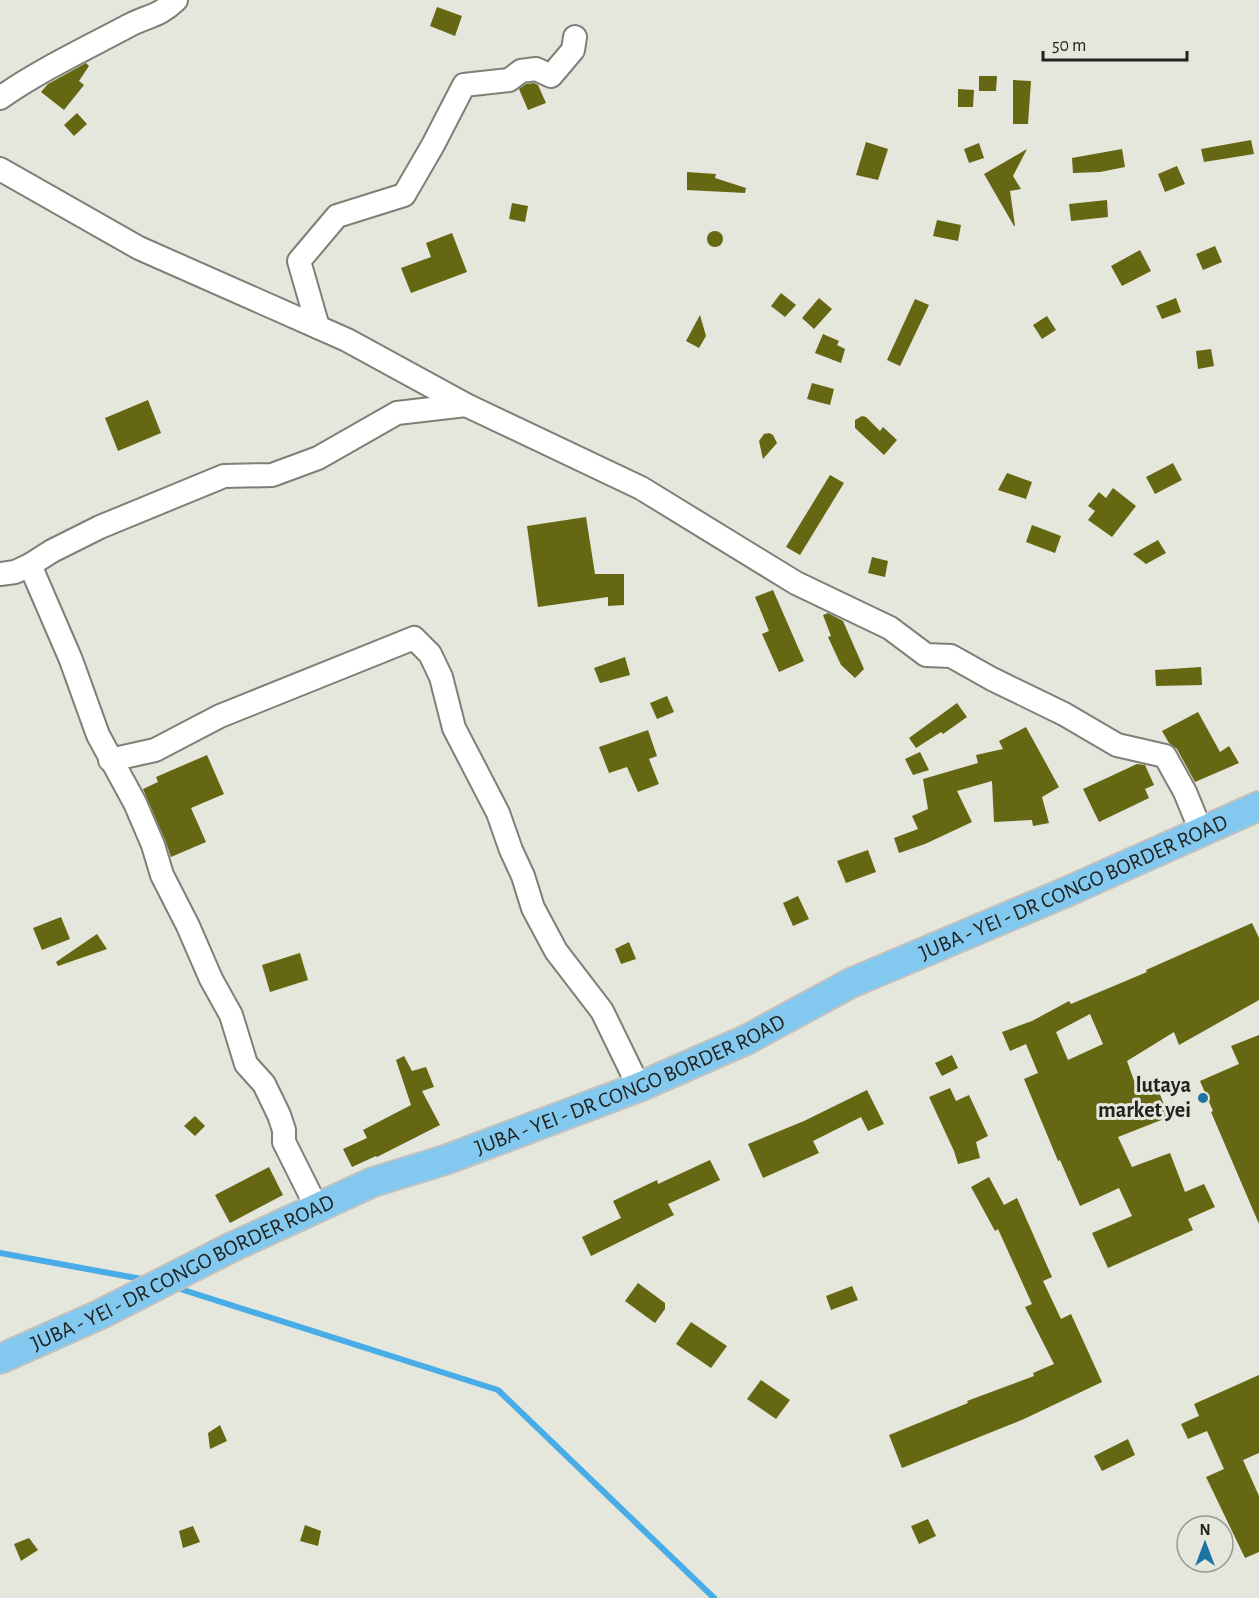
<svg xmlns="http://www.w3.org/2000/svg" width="1259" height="1598" font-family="'Alegreya Sans',sans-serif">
<rect width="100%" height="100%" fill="#e5e6dc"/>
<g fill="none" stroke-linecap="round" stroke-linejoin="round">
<g stroke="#48ace7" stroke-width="6">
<path d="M 0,1253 L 147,1280"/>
<path d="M 174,1287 L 498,1390 L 714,1598"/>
</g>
</g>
<g fill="#666712" fill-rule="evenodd">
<path d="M 437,7 L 462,16 L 455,36 L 430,26 Z"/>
<path d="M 86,63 L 89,66 L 79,81 L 84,85 L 64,110 L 41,92 L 48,84 Z"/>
<path d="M 979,76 L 997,76 L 996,91 L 979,91 Z"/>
<path d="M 1013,80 L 1031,81 L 1028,124 L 1013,124 Z"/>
<path d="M 534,83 L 538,85 L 546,103 L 528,110 L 519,89 L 526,84 Z"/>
<path d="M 958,89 L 974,90 L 973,107 L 958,107 Z"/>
<path d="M 77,113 L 87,124 L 74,136 L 64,125 Z"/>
<path d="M 1251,140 L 1254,154 L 1204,162 L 1201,149 Z"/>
<path d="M 866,142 L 888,149 L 878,180 L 856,175 Z"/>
<path d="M 979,143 L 984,158 L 969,163 L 964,149 Z"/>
<path d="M 1027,149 L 1013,176 L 1021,189 L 1010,191 L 1015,226 L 1014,226 L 984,174 Z"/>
<path d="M 1122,149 L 1125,167 L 1100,172 L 1073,173 L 1072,158 Z"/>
<path d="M 1177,166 L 1185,184 L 1165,192 L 1158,174 Z"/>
<path d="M 687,172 L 716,174 L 715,178 L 746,188 L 745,193 L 687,190 Z"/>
<path d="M 1107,200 L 1108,217 L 1071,221 L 1069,204 Z"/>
<path d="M 512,203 L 528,206 L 525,222 L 509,219 Z"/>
<path d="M 937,220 L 961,225 L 958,241 L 933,236 Z"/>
<circle cx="715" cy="239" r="8"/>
<path d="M 452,233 L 467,272 L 411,293 L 401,268 L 431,257 L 426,243 Z"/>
<path d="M 1215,246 L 1222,262 L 1203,270 L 1196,254 Z"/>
<path d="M 1140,250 L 1151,271 L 1122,286 L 1111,266 Z"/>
<path d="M 781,293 L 796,305 L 785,317 L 771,306 Z"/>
<path d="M 819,298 L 832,309 L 814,329 L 802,318 Z"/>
<path d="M 1176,298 L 1181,312 L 1162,319 L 1156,306 Z"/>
<path d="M 915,299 L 929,305 L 900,366 L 887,360 Z"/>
<path d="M 700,315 L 706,336 L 699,348 L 686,341 Z"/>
<path d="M 1047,316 L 1056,330 L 1042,339 L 1033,325 Z"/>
<path d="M 823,334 L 839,341 L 837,345 L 845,349 L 841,363 L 815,353 Z"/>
<path d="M 1211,349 L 1214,366 L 1198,369 L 1196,351 Z"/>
<path d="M 812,383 L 834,389 L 830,405 L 807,399 Z"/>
<path d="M 148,400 L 161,433 L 118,451 L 105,418 Z"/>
<path d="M 862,416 L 866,417 L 880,431 L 883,427 L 897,440 L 884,455 L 855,428 L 855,420 Z"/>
<path d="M 769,433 L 773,435 L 777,443 L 763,459 L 759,441 L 764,434 Z"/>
<path d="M 1173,463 L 1182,480 L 1155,494 L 1146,477 Z"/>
<path d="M 1007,473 L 1032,482 L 1026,499 L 998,490 Z"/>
<path d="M 830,475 L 844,483 L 800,555 L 786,547 Z"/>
<path d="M 1113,488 L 1136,506 L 1112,537 L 1088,520 L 1095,511 L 1088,506 L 1099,492 L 1106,498 Z"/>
<path d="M 586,517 L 595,574 L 624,574 L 624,605 L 608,606 L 608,597 L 538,607 L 527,526 Z"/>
<path d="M 1032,525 L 1061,536 L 1055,553 L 1026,542 Z"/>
<path d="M 1158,540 L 1166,553 L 1146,564 L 1133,554 Z"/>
<path d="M 872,557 L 888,561 L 885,577 L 868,573 Z"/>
<path d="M 773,590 L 804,661 L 779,672 L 762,634 L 769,631 L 755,597 Z"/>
<path d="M 828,613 L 843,621 L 864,669 L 855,678 L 841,665 L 828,637 L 831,636 L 823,615 Z"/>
<path d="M 625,657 L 630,675 L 600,683 L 594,668 Z"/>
<path d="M 1201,667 L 1202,685 L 1156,686 L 1155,670 Z"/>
<path d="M 667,696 L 674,712 L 657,719 L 650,703 Z"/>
<path d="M 957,703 L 967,717 L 943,734 L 941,732 L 916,748 L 909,738 Z"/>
<path d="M 1198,712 L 1220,752 L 1229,746 L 1239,763 L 1195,782 L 1177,749 L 1169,743 L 1162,731 Z"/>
<path d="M 1026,727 L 1059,787 L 1042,797 L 1049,823 L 1033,826 L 1032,820 L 994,822 L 992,781 L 957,791 L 972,822 L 925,844 L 899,853 L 894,838 L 918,829 L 912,816 L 928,809 L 923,779 L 978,763 L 976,755 L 1003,749 L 999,741 Z"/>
<path d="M 648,730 L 657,756 L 649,759 L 659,784 L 638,792 L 627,767 L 609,773 L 599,747 Z"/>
<path d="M 920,752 L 929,770 L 913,775 L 905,759 Z"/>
<path d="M 207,755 L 224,794 L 191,808 L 206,842 L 171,857 L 165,840 L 143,789 L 158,782 L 156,777 Z"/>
<path d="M 1137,764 L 1145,765 L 1154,785 L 1145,789 L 1149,798 L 1099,822 L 1083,789 Z"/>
<path d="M 868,850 L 876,872 L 846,883 L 837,861 Z"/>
<path d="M 798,896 L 809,919 L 793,926 L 783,903 Z"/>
<path d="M 61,917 L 70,939 L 42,950 L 33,928 Z"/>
<path d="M 1252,923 L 1259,938 L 1259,1000 L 1179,1045 L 1174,1032 L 1127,1061 L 1137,1089 L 1155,1082 L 1169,1117 L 1118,1137 L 1132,1167 L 1170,1153 L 1185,1192 L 1204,1184 L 1215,1207 L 1188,1219 L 1193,1230 L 1108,1268 L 1092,1233 L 1132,1216 L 1119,1188 L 1080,1206 L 1060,1160 L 1058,1161 L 1024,1079 L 1038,1073 L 1026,1044 L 1010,1051 L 1002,1032 L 1032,1021 L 1069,1001 L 1071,1004 L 1147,972 L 1146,970 ZM 1090,1014 L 1103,1044 L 1068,1060 L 1056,1032 Z"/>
<path d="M 97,934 L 107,949 L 58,966 L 56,962 Z"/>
<path d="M 629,942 L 636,959 L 621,964 L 615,949 Z"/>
<path d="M 300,953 L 308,980 L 270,992 L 262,965 Z"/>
<path d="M 1259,1035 L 1259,1224 L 1211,1112 L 1213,1111 L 1200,1081 L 1239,1064 L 1231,1046 Z"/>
<path d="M 952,1055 L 958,1068 L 942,1076 L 935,1063 Z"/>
<path d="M 404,1056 L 412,1071 L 426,1067 L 434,1087 L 422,1091 L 440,1125 L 377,1157 L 376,1156 L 352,1167 L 343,1149 L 367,1138 L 363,1130 L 411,1105 L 396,1060 Z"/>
<path d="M 950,1088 L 956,1101 L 969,1095 L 988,1136 L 976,1142 L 980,1158 L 958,1164 L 954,1151 L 929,1097 Z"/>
<path d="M 867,1090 L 884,1124 L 868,1131 L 861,1117 L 813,1141 L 819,1153 L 763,1178 L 748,1144 L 804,1121 Z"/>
<path d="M 195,1116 L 205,1126 L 195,1136 L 184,1126 Z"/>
<path d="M 710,1160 L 720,1180 L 668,1204 L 674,1215 L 591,1256 L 582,1237 L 621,1218 L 613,1201 L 657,1180 L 658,1184 Z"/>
<path d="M 269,1167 L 283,1195 L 230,1223 L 215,1195 Z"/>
<path d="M 989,1177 L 1004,1205 L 1017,1198 L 1052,1277 L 1043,1281 L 1061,1319 L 1071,1314 L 1102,1382 L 1024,1419 L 902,1468 L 889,1435 L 968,1403 L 967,1401 L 1034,1376 L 1033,1373 L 1054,1364 L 1025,1307 L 1032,1304 L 998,1229 L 995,1231 L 971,1187 Z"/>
<path d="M 638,1283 L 665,1303 L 665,1309 L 655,1323 L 625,1301 Z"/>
<path d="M 852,1286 L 858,1300 L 831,1310 L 826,1296 Z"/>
<path d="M 691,1322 L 727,1346 L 711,1368 L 676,1344 Z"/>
<path d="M 1259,1375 L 1259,1453 L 1243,1460 L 1259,1496 L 1259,1552 L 1245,1558 L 1206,1477 L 1224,1469 L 1207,1431 L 1188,1439 L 1181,1424 L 1199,1416 L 1194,1404 Z"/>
<path d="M 761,1380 L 790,1400 L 776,1419 L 747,1399 Z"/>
<path d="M 220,1425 L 227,1441 L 210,1449 L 208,1433 Z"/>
<path d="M 1128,1439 L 1135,1455 L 1102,1471 L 1094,1456 Z"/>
<path d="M 928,1519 L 936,1536 L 919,1544 L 911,1526 Z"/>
<path d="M 305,1525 L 321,1531 L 318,1546 L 300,1541 Z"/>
<path d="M 193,1526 L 200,1542 L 183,1548 L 179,1531 Z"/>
<path d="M 29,1538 L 38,1550 L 21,1561 L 14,1544 Z"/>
</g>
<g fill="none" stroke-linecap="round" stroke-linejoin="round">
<defs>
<g id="minor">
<path d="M 0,98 C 40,70 85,49 128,26 C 147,16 160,16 176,0"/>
<path d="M 0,169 L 139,248 L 347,340 L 466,405 L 641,488 L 796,583 L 890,628 L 926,655 L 951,656 L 992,679 L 1064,714 L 1117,745 L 1165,756 L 1185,792 L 1201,831"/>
<path d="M 318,327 L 299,261 L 337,216 L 404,195 L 433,145 L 464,85 L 509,80 L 521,71 L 536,69 L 551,76 L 573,50 L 575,37"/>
<path d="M 30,565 L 71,660 L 98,735 L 135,803 L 153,845 L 162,875 L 188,926 L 211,979 L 231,1015 L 246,1064 L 264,1084 L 279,1115 L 284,1130 L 284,1142 L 317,1208"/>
<path d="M 0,574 L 15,572 L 30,565 L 52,551 L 100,527 L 224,476 L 272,475 L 318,458 L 397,413 L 466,405"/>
<path d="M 110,760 L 155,750 L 220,716 L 414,638 L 430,654 L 441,677 L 454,728 L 498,813 L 511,850 L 523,876 L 533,908 L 556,951 L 602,1011 L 639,1087"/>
</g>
<g id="major">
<path id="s1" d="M 0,1359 L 101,1314 L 230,1248 L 373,1182 L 445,1160 L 639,1087 L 746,1040 L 851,983 L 1064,893 L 1259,806"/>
</g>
</defs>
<use href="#minor" stroke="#7e7f76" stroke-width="26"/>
<use href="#major" stroke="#c1c1c0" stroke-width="32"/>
<use href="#minor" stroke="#fff" stroke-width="22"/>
<use href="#major" stroke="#83c9ef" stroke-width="28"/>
</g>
<circle fill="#1c74a3" stroke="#e5e6dc" stroke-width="2" cx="1203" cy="1098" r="6"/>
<g text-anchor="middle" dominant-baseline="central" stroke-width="6" stroke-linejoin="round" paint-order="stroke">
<g font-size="22" fill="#21221e" stroke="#e5e6dc">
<text stroke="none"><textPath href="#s1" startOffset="1174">JUBA - YEI - DR CONGO BORDER ROAD</textPath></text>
<text stroke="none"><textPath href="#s1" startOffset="688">JUBA - YEI - DR CONGO BORDER ROAD</textPath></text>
<text stroke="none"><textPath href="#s1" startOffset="202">JUBA - YEI - DR CONGO BORDER ROAD</textPath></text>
</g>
<g font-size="22" font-weight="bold" fill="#21221e" stroke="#e5e6dc" text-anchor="end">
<text x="1191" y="1085">lutaya<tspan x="1191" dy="25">market yei</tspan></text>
</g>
</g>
<g transform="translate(1205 1544)"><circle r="28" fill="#e5e6dc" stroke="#979890" stroke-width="1.5"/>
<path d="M0-4.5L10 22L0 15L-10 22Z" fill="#1c74a3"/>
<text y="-9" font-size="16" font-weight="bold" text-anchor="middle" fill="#21221e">N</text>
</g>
<path d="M1043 51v9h144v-9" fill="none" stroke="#21221e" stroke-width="3"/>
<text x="1052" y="51" font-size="18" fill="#21221e" stroke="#e5e6dc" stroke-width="4.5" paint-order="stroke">50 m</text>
</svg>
